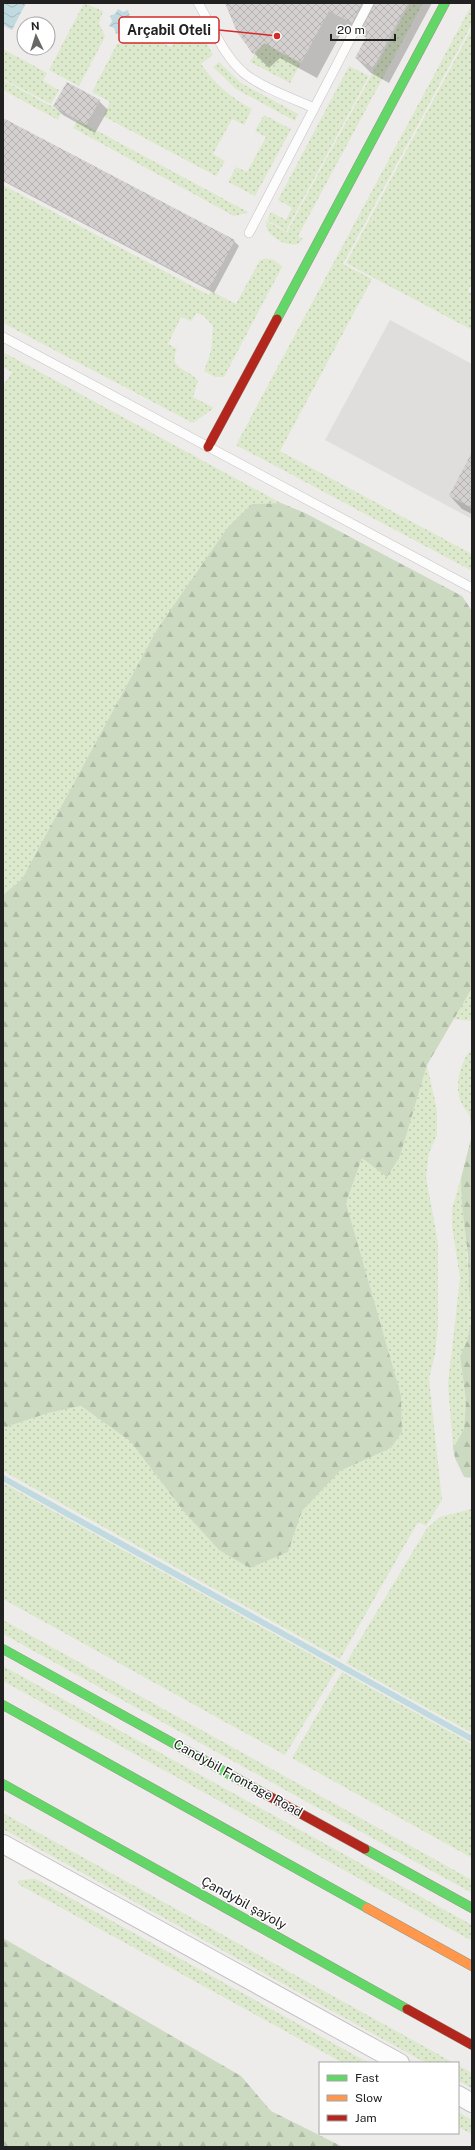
<svg xmlns="http://www.w3.org/2000/svg" width="475" height="2150" font-family="'Public Sans',sans-serif">
<defs>
<pattern id="grass-dots" width="8" height="8" patternUnits="userSpaceOnUse"><rect width="8" height="8" fill="#dde9cc"/><path d="M2 2h.1M6 6h.1" fill="none" stroke="#bdc8af" stroke-width="1.8" stroke-linecap="round"/></pattern>
<pattern id="forest-firs" width="22" height="20" patternUnits="userSpaceOnUse"><rect width="22" height="20" fill="#ccdac2"/><path d="M5 1l3.5 6h-7zM16 11l3.5 6h-7z" fill="#afbba6"/></pattern>
<pattern id="water-waves" width="16" height="10" patternUnits="userSpaceOnUse"><rect width="16" height="10" fill="#c0dadf"/><path d="M0 5q4-4 8 0t8 0" fill="none" stroke="#a5bbbf"/></pattern>
<pattern id="building-cross-hatch" width="8" height="8" patternUnits="userSpaceOnUse"><rect width="8" height="8" fill="#d3d0cf"/><path d="M0 0l8 8M0 8l8-8" fill="none" stroke="#b5b2b1"/></pattern>
</defs>
<rect width="100%" height="100%" fill="#eeecea"/>
<g fill="url(#grass-dots)">
<path d="M 84,3 L 103,11 L 99,23 L 105,37 L 79,86 L 49,70 Z"/>
<path d="M 410,3 L 423,3 L 298,236 L 303,239 L 298,244 C 287,247 274,239 267,230 L 266,221 L 287,232 Z"/>
<path d="M 472,4 L 472,24 L 343,264 L 372,279 L 280,451 L 472,554 L 472,571 L 236,445 Z"/>
<path d="M 185,22 L 200,31 L 213,55 L 201,64 C 214,83 231,98 252,109 L 244,125 L 232,119 L 213,154 L 225,161 L 216,176 L 103,116 L 110,102 L 92,92 L 117,44 L 132,41 L 141,32 L 171,47 Z"/>
<path d="M 472,28 L 472,283 L 468,291 L 472,294 L 472,330 L 346,263 Z"/>
<path d="M 268,40 L 278,46 L 276,50 L 301,63 L 290,83 L 250,62 L 254,55 Z"/>
<path d="M 3,49 L 47,73 L 43,81 L 59,90 L 51,104 L 3,79 Z"/>
<path d="M 219,62 L 241,83 L 298,114 L 295,121 L 236,89 L 213,67 Z"/>
<path d="M 349,66 L 369,76 L 286,231 L 267,220 L 271,212 L 286,220 L 292,208 L 278,200 Z"/>
<path d="M 3,80 L 62,112 L 58,120 L 3,90 Z"/>
<path d="M 264,115 L 291,129 L 255,196 L 228,182 L 236,167 L 247,172 L 266,137 L 255,131 Z"/>
<path d="M 77,120 L 248,212 L 247,213 L 234,216 L 73,128 Z"/>
<path d="M 3,185 L 209,295 L 211,291 L 236,304 L 260,260 C 270,257 275,259 282,267 L 224,377 L 215,377 L 204,371 L 211,351 L 213,326 L 203,315 L 197,313 L 191,321 L 181,317 L 168,344 L 177,349 C 167,370 189,368 198,381 L 193,397 L 214,408 L 193,423 L 3,323 Z"/>
<path d="M 3,352 L 281,503 L 252,504 L 156,631 L 22,879 L 3,895 L 3,386 L 12,372 L 3,367 Z"/>
<path d="M 472,988 L 472,1021 L 453,1019 Z"/>
<path d="M 472,1049 L 472,1107 L 470,1116 C 467,1111 463,1107 461,1102 C 454,1086 460,1061 472,1049 Z"/>
<path d="M 427,1065 L 437,1110 L 437,1135 L 429,1153 L 426,1177 L 438,1243 L 438,1327 L 435,1354 L 429,1379 L 442,1500 L 426,1526 L 418,1522 L 340,1659 L 3,1471 L 3,1426 L 6,1427 L 48,1413 L 81,1406 L 130,1441 L 185,1513 L 219,1550 L 288,1552 L 302,1511 L 340,1471 L 391,1448 L 402,1432 L 401,1395 L 346,1203 L 362,1158 L 400,1156 Z"/>
<path d="M 461,1178 L 472,1318 L 467,1341 L 460,1356 L 466,1401 L 464,1429 L 453,1448 L 448,1384 L 460,1278 L 452,1226 L 452,1209 Z"/>
<path d="M 3,1483 L 337,1669 L 285,1755 L 3,1599 Z"/>
<path d="M 472,1509 L 472,1733 L 346,1663 L 427,1528 L 440,1517 Z"/>
<path d="M 3,1620 L 472,1880 L 472,1893 L 3,1634 Z"/>
<path d="M 3,1666 L 472,1925 L 472,1941 L 3,1681 Z"/>
<path d="M 342,1672 L 472,1744 L 472,1858 L 292,1758 Z"/>
<path d="M 3,1813 L 454,2063 L 426,2063 L 3,1829 Z"/>
<path d="M 36,1879 L 369,2063 L 343,2063 L 18,1884 L 19,1880 Z"/>
<path d="M 458,2065 L 472,2073 L 472,2088 L 458,2081 Z"/>
<path d="M 458,2112 L 472,2120 L 472,2134 L 458,2127 Z"/>
</g>
<g fill="url(#forest-firs)">
<path d="M 281,503 L 305,513 L 462,596 L 472,611 L 472,988 L 427,1065 L 400,1156 L 387,1177 L 362,1158 L 346,1203 L 401,1395 L 402,1432 L 391,1448 L 340,1471 L 302,1511 L 288,1552 L 250,1568 L 219,1550 L 185,1513 L 130,1441 L 81,1406 L 48,1413 L 6,1427 L 3,1426 L 3,895 L 22,879 L 156,631 L 228,527 L 252,504 Z"/>
<path d="M 472,1107 L 472,1478 L 464,1477 L 455,1458 L 453,1448 L 464,1429 L 466,1401 L 460,1356 L 467,1341 L 472,1318 L 469,1291 L 468,1256 L 462,1205 L 461,1178 L 472,1135 L 470,1116 Z"/>
<path d="M 3,1938 L 241,2076 L 271,2111 L 343,2147 L 3,2147 Z"/>
</g>
<path fill="#dfdedd" d="M 390,320 L 472,364 L 472,519 L 325,440 Z"/>
<g fill="url(#water-waves)">
<path d="M 3,3 L 26,3 L 12,30 L 3,25 Z"/>
<path d="M 118,9 L 123,12 L 128,10 L 130,16 L 135,18 L 132,23 L 134,28 L 129,30 L 126,35 L 121,32 L 116,34 L 114,28 L 109,26 L 112,21 L 110,16 L 115,14 Z"/>
</g>
<g fill="#0003">
<path d="M 227,3 L 432,3 L 389,83 L 371,73 L 356,58 L 367,38 L 345,26 L 317,78 L 280,58 L 269,68 L 254,53 Z"/>
<path d="M 99,101 L 108,110 L 95,133 L 63,115 L 54,106 Z"/>
<path d="M 3,119 L 234,241 L 239,246 L 214,293 L 3,181 Z"/>
<path d="M 472,454 L 472,514 L 462,509 L 450,496 Z"/>
</g>
<g fill="none" stroke-linecap="round" stroke-linejoin="round">
<path stroke="#c0dadf" stroke-width="6" d="M 3,1478 L 472,1739"/>
</g>
<g fill="url(#building-cross-hatch)">
<path d="M 225,3 L 362,3 L 352,23 L 329,11 L 301,63 L 264,43 L 253,54 L 237,32 Z"/>
<path d="M 375,3 L 408,3 L 373,68 L 355,58 L 369,32 L 362,29 Z"/>
<path d="M 67,82 L 100,100 L 86,125 L 53,106 Z"/>
<path d="M 3,118 L 235,240 L 209,289 L 3,180 Z"/>
<path d="M 472,452 L 472,508 L 449,496 Z"/>
</g>
<g fill="none" stroke-linecap="round" stroke-linejoin="round">
<defs>
<g id="lane">
<path d="M 198,3 C 212,26 224,57 245,74 C 265,89 292,98 314,108"/>
<path d="M 249,233 L 369,3"/>
<path d="M 3,337 L 472,588"/>
</g>
<g id="street">
<path d="M 3,1844 L 400,2063"/>
<path d="M 458,2095 L 472,2103"/>
</g>
<g id="fast">
<path d="M 277,319 L 445,3"/>
<path d="M 3,1649 L 265,1794"/>
<path d="M 3,1705 L 367,1908"/>
<path d="M 3,1784 L 407,2009"/>
<path d="M 365,1849 L 472,1908"/>
</g>
<path id="slow" d="M 367,1908 L 472,1966"/>
<g id="jam">
<path d="M 208,447 L 277,319"/>
<path d="M 265,1794 L 365,1849"/>
<path d="M 407,2009 L 472,2045"/>
</g>
</defs>
<use href="#lane" stroke="#c4c3c2" stroke-width="10"/>
<use href="#street" stroke="#c4c3c2" stroke-width="20"/>
<use href="#fast" stroke="#979783" stroke-width="10"/>
<use href="#slow" stroke="#979783" stroke-width="10"/>
<use href="#jam" stroke="#979783" stroke-width="10"/>
<use href="#lane" stroke="#fcfcfc" stroke-width="9"/>
<use href="#street" stroke="#fcfcfc" stroke-width="18"/>
<use href="#fast" stroke="#63d668" stroke-width="9"/>
<use href="#slow" stroke="#ff974d" stroke-width="9"/>
<use href="#jam" stroke="#b3261e" stroke-width="9"/>
</g>
<g text-anchor="middle" dominant-baseline="central" stroke-width="3" stroke-linejoin="round" paint-order="stroke">
<g font-size="13" fill="#212121" stroke="#fff">
<text transform="translate(238 1778) rotate(29)">Candybil Frontage Road</text>
<text transform="translate(244 1903) rotate(29)">Çandybil şaýoly</text>
</g>
</g>
<path fill="none" stroke="#d62828" stroke-width="1.5" d="M277 36L219 30"/>
<circle fill="#d62828" stroke="#fff" stroke-width="1.5" cx="277" cy="36" r="4"/>
<rect fill="#fff" stroke="#d62828" stroke-width="1.5" x="119" y="17" width="100" height="26" rx="4"/>
<g font-size="14" text-anchor="middle" font-weight="bold" fill="#212121">
<text x="169" y="35">Arçabil Oteli</text>
</g>
<rect width="475" height="2150" fill="none" stroke="#212121" stroke-width="8"/>
<rect x="319" y="2062" width="140" height="72" fill="#ffffff" stroke="#a6a6a6"/>
<rect x="327" y="2075" width="20" height="6" fill="#63d668" stroke="#a6a6a6"/>
<text x="355" y="2082" font-size="12" fill="#212121">Fast</text>
<rect x="327" y="2095" width="20" height="6" fill="#ff974d" stroke="#a6a6a6"/>
<text x="355" y="2102" font-size="12" fill="#212121">Slow</text>
<rect x="327" y="2115" width="20" height="6" fill="#b3261e" stroke="#a6a6a6"/>
<text x="355" y="2122" font-size="12" fill="#212121">Jam</text>
<g transform="translate(36 36) rotate(356)"><circle r="19" fill="#ffffff" stroke="#a6a6a6"/>
<path d="M0-3L7 15L0 10L-7 15Z" fill="#696867"/>
<text y="-6" font-size="11" font-weight="bold" text-anchor="middle" fill="#212121">N</text>
</g>
<path d="M331 34v6h64v-6" fill="none" stroke="#212121" stroke-width="2"/>
<text x="337" y="34" font-size="12" fill="#212121" stroke="#ffffff" stroke-width="3" paint-order="stroke">20 m</text>
</svg>
